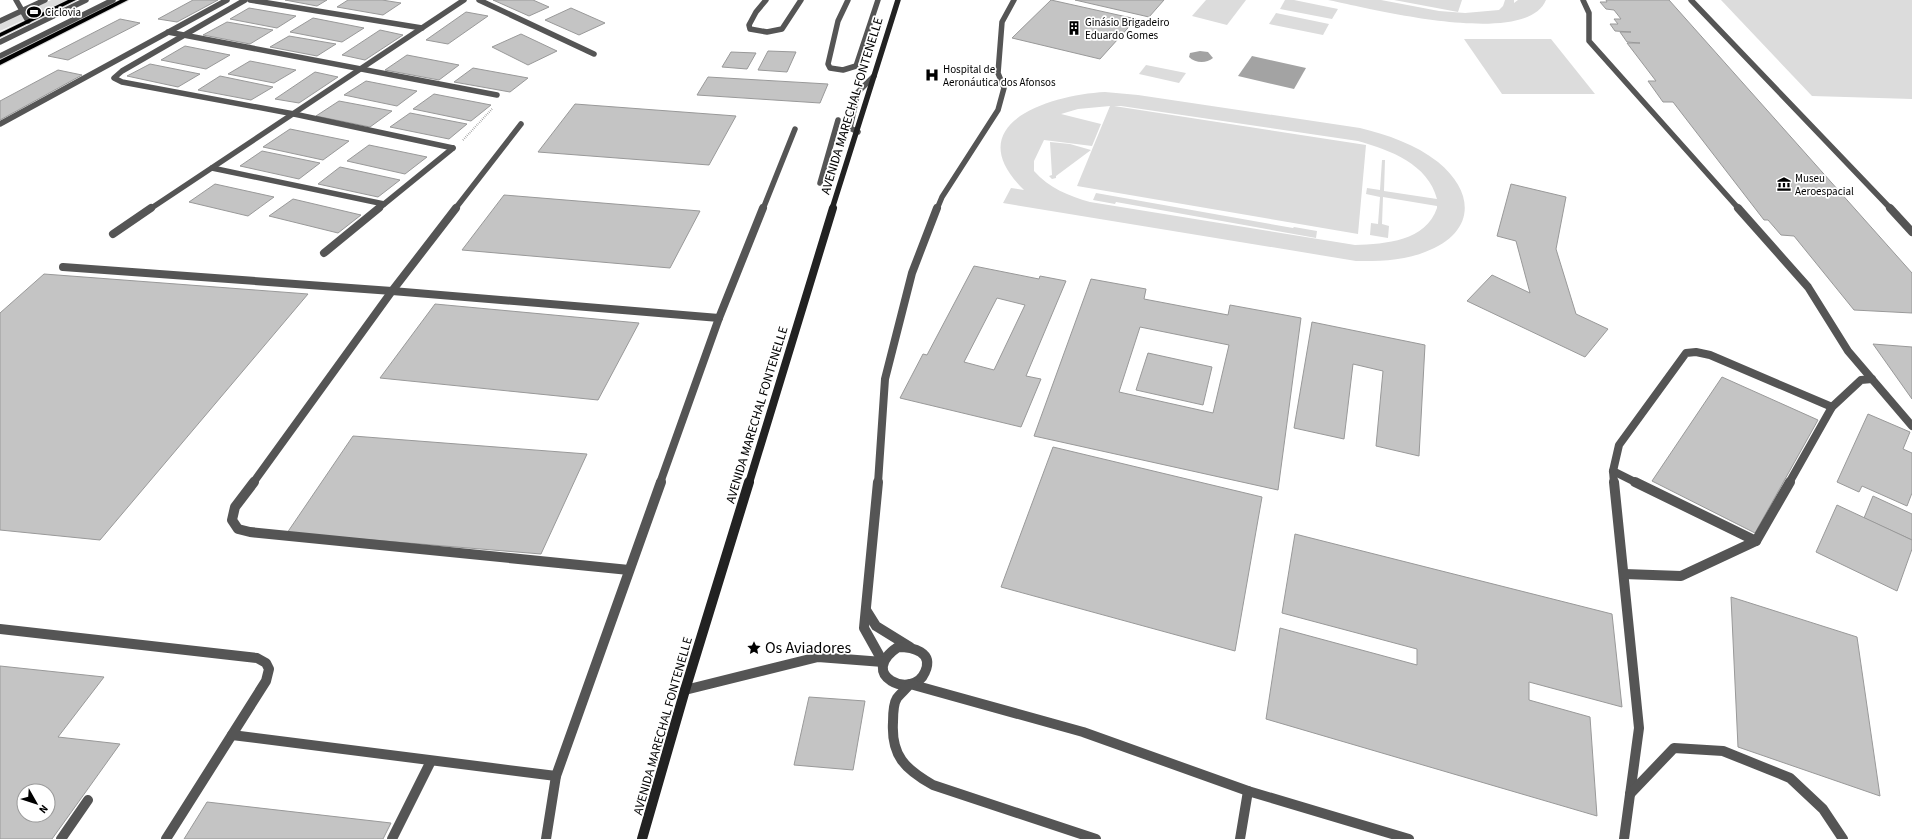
<svg xmlns="http://www.w3.org/2000/svg" width="1912" height="839" font-family="'Source Sans 3',sans-serif">
<rect width="100%" height="100%" fill="#fff"/>
<g fill="#dcdcdc" fill-rule="evenodd">
<path d="M 51,0 L 67,0 L 0,31 L 0,23 Z"/>
<path d="M 1206,0 L 1246,0 L 1227,25 L 1192,16 Z"/>
<path d="M 1285,0 L 1294,0 L 1338,9 L 1332,19 L 1280,9 Z"/>
<path d="M 1328,0 L 1381,0 L 1439,11 L 1465,13 L 1499,10 L 1503,6 L 1505,0 L 1514,0 L 1514,3 L 1518,0 L 1546,0 C 1526,49 1368,8 1328,0 Z"/>
<path d="M 1394,0 L 1462,0 L 1458,12 Z"/>
<path d="M 1721,0 L 1912,0 L 1912,99 L 1812,96 Z"/>
<path d="M 1276,13 L 1329,24 L 1323,35 L 1269,24 Z"/>
<path d="M 1464,39 L 1551,39 L 1595,94 L 1502,94 Z"/>
<path d="M 1146,65 L 1186,73 L 1179,83 L 1139,74 Z"/>
<path d="M 1105,92 L 1138,95 L 1360,128 C 1388,135 1415,144 1438,162 C 1477,194 1474,234 1425,252 C 1403,261 1379,261 1356,261 L 1003,203 L 1011,188 L 1024,190 C 957,124 1049,95 1105,92 ZM 1110,106 L 1077,186 L 1358,234 L 1366,145 L 1114,106 L 1121,106 L 1358,141 C 1390,150 1428,164 1437,199 L 1384,191 L 1385,160 L 1382,160 L 1380,190 L 1367,188 L 1366,194 L 1380,197 L 1378,224 L 1371,223 L 1370,235 L 1388,238 L 1389,226 L 1382,224 L 1383,197 L 1437,206 L 1437,208 C 1426,241 1386,244 1355,245 L 1090,202 C 1069,196 1049,188 1034,171 L 1034,161 L 1044,140 L 1092,146 L 1101,124 L 1061,114 L 1078,109 Z"/>
<path d="M 1050,142 L 1070,144 L 1091,150 L 1056,176 L 1056,178 L 1052,179 L 1049,176 L 1052,175 Z"/>
<path d="M 1096,193 L 1293,228 L 1294,227 L 1317,231 L 1316,238 L 1116,202 L 1115,204 L 1093,200 Z"/>
</g>
<g fill="#a3a3a3">
<path d="M 1200,51 L 1208,52 L 1213,58 C 1206,64 1195,63 1189,57 L 1190,53 Z"/>
<path d="M 1252,56 L 1306,68 L 1294,89 L 1238,76 Z"/>
</g>
<g fill="#c4c4c4" stroke="#999" fill-rule="evenodd">
<path d="M 193,0 L 218,0 L 177,22 L 158,19 Z"/>
<path d="M 285,0 L 327,0 L 317,6 Z"/>
<path d="M 348,0 L 382,0 L 401,3 L 383,15 L 337,7 Z"/>
<path d="M 493,0 L 533,0 L 549,7 L 529,16 Z"/>
<path d="M 1051,0 L 1136,19 L 1100,59 L 1012,38 Z"/>
<path d="M 1075,0 L 1164,0 L 1149,17 Z"/>
<path d="M 1606,0 L 1669,0 L 1912,273 L 1912,313 L 1854,310 L 1794,236 L 1781,235 L 1768,220 L 1764,220 L 1673,102 L 1663,102 L 1648,81 L 1656,81 L 1627,43 L 1640,43 L 1627,42 L 1620,32 L 1631,32 L 1615,31 L 1610,24 L 1618,24 L 1614,19 L 1621,19 L 1614,10 L 1606,9 L 1600,2 L 1607,2 Z"/>
<path d="M 249,8 L 296,16 L 277,28 L 230,19 Z"/>
<path d="M 571,8 L 605,23 L 579,35 L 545,20 Z"/>
<path d="M 466,12 L 488,16 L 448,44 L 426,40 Z"/>
<path d="M 313,18 L 364,28 L 342,42 L 290,32 Z"/>
<path d="M 120,19 L 140,23 L 68,60 L 48,56 Z"/>
<path d="M 227,22 L 273,30 L 250,44 L 203,35 Z"/>
<path d="M 380,30 L 403,35 L 365,60 L 342,55 Z"/>
<path d="M 521,34 L 557,51 L 528,65 L 492,47 Z"/>
<path d="M 289,36 L 336,44 L 317,56 L 270,47 Z"/>
<path d="M 185,46 L 230,55 L 206,69 L 161,60 Z"/>
<path d="M 768,51 L 796,52 L 787,72 L 758,70 Z"/>
<path d="M 731,52 L 756,53 L 747,69 L 722,67 Z"/>
<path d="M 407,55 L 459,65 L 439,80 L 385,70 Z"/>
<path d="M 250,61 L 296,70 L 274,83 L 228,74 Z"/>
<path d="M 150,64 L 200,74 L 178,87 L 127,76 Z"/>
<path d="M 473,68 L 528,78 L 510,92 L 454,82 Z"/>
<path d="M 58,70 L 82,75 L 0,120 L 0,101 Z"/>
<path d="M 315,72 L 338,77 L 299,103 L 275,99 Z"/>
<path d="M 220,76 L 273,87 L 251,100 L 198,90 Z"/>
<path d="M 708,77 L 828,84 L 820,103 L 697,95 Z"/>
<path d="M 366,81 L 417,91 L 397,106 L 344,95 Z"/>
<path d="M 434,94 L 491,105 L 471,121 L 413,109 Z"/>
<path d="M 339,101 L 392,111 L 370,127 L 316,116 Z"/>
<path d="M 575,104 L 736,116 L 709,165 L 538,152 Z"/>
<path d="M 410,113 L 467,124 L 449,139 L 390,127 Z"/>
<path d="M 290,129 L 349,141 L 323,160 L 263,147 Z"/>
<path d="M 369,145 L 427,157 L 405,174 L 347,161 Z"/>
<path d="M 262,151 L 320,163 L 299,179 L 240,166 Z"/>
<path d="M 340,167 L 400,180 L 378,197 L 318,184 Z"/>
<path d="M 215,184 L 274,197 L 248,216 L 189,202 Z"/>
<path d="M 1511,184 L 1566,197 L 1556,249 L 1576,314 L 1608,329 L 1585,357 L 1467,301 L 1492,275 L 1530,293 L 1516,241 L 1497,236 Z"/>
<path d="M 504,195 L 700,211 L 670,268 L 462,250 Z"/>
<path d="M 293,199 L 361,215 L 338,233 L 269,216 Z"/>
<path d="M 974,266 L 1039,279 L 1040,276 L 1066,281 L 1026,376 L 1041,379 L 1021,427 L 900,398 L 923,354 L 927,355 ZM 997,298 L 1025,305 L 994,370 L 964,362 Z"/>
<path d="M 44,274 L 308,294 L 100,540 L 0,530 L 0,313 Z"/>
<path d="M 1091,279 L 1146,289 L 1144,299 L 1228,315 L 1230,305 L 1301,318 L 1278,490 L 1034,436 ZM 1140,327 L 1229,345 L 1213,413 L 1119,392 Z"/>
<path d="M 435,304 L 639,323 L 598,400 L 380,378 Z"/>
<path d="M 1312,322 L 1425,345 L 1419,456 L 1376,446 L 1383,371 L 1353,364 L 1344,439 L 1294,428 Z"/>
<path d="M 1873,344 L 1912,347 L 1912,399 Z"/>
<path d="M 1148,353 L 1212,367 L 1203,405 L 1136,390 Z"/>
<path d="M 1722,377 L 1818,420 L 1755,533 L 1652,481 Z"/>
<path d="M 1868,414 L 1910,432 L 1903,449 L 1912,453 L 1912,493 L 1907,506 L 1862,486 L 1859,492 L 1837,482 Z"/>
<path d="M 353,436 L 587,454 L 541,554 L 287,533 Z"/>
<path d="M 1053,447 L 1262,497 L 1235,651 L 1001,587 Z"/>
<path d="M 1873,496 L 1912,514 L 1912,540 L 1864,518 Z"/>
<path d="M 1837,505 L 1912,540 L 1912,549 L 1897,591 L 1816,552 Z"/>
<path d="M 1295,534 L 1612,614 L 1622,707 L 1529,682 L 1529,700 L 1590,717 L 1597,816 L 1266,719 L 1280,628 L 1417,665 L 1417,649 L 1282,613 Z"/>
<path d="M 1731,597 L 1857,637 L 1880,796 L 1738,747 Z"/>
<path d="M 0,666 L 104,677 L 58,737 L 120,744 L 52,839 L 0,839 ZM 24,791 L 48,791 L 48,815 L 24,815 Z"/>
<path d="M 809,697 L 865,701 L 853,770 L 794,765 Z"/>
<path d="M 207,802 L 391,823 L 383,839 L 184,839 Z"/>
</g>
<g fill="none" stroke-linecap="round" stroke-linejoin="round">
<defs>
<g id="primary">
<path d="M 68,0 L 76,0 L 0,37 L 0,33 Z"/>
<path d="M 120,0 L 128,0 L 0,65 L 0,60 Z"/>
</g>
</defs>
<use href="#primary" stroke="#dbdbdb" stroke-width="2"/>
<path stroke="#777" stroke-width="2" stroke-dasharray="0.5 1.5" stroke-linecap="butt" d="M 463,140 L 492,109"/>
<g stroke="#555" stroke-width="5.5">
<path d="M 766,0 L 756,12 L 749,25 L 750,29 L 767,32 L 782,29 L 801,0"/>
<path d="M 848,0 L 838,21 L 828,64 L 830,68 L 843,70 L 856,66 L 878,0"/>
<path d="M 1583,0 L 1589,13 L 1589,41 L 1739,209"/>
<path d="M 1691,0 L 1891,209"/>
<path d="M 0,42 L 86,0"/>
<path d="M 0,56 L 113,0"/>
<path d="M 858,132 L 850,128 L 858,92 L 874,76"/>
<path d="M 820,183 L 838,120"/>
<path d="M 937,209 L 942,197 L 998,110 L 1004,88 L 998,73 L 1002,22 L 1014,0"/>
</g>
<g stroke="#555" stroke-width="8">
<path d="M 1738,208 L 1808,287 L 1848,351 L 1912,426"/>
<path d="M 1890,208 L 1912,232"/>
<path d="M 1613,471 L 1637,483"/>
<path d="M 878,483 L 885,379 L 912,273 L 937,208"/>
<path d="M 1614,483 L 1613,471 L 1619,445 L 1686,353 L 1696,352 L 1710,355 L 1832,407"/>
<path d="M 1789,483 L 1832,407 L 1861,380 L 1872,379"/>
</g>
<g stroke="#555" stroke-width="10">
<path d="M 878,482 L 864,628 L 883,662"/>
<path d="M 1614,482 L 1639,728 L 1624,839"/>
<path d="M 1635,482 L 1756,541"/>
<path d="M 1624,574 L 1681,576 L 1756,541 L 1790,482"/>
<path d="M 866,610 L 876,626 L 910,647"/>
<path d="M 898,647 C 913,647 934,652 925,672 C 913,701 856,675 898,647 Z"/>
<path d="M 685,690 L 818,657 L 883,662"/>
<path d="M 1630,794 L 1674,748 L 1723,751 L 1790,778 L 1823,809 L 1843,839"/>
<path d="M 1096,839 L 933,785 C 905,769 891,756 893,722 C 893,715 893,704 897,698 C 901,693 906,689 910,684 L 1083,732 L 1248,791 L 1409,839"/>
<path d="M 1240,839 L 1248,791"/>
</g>
<g stroke="#555" stroke-width="5.5">
<path d="M 16,0 L 28,21"/>
<path d="M 245,0 L 122,71 L 114,78 L 122,82 L 294,114 L 453,148"/>
<path d="M 250,0 L 422,28"/>
<path d="M 479,0 L 594,54"/>
<path d="M 0,21 L 45,0"/>
<path d="M 168,32 L 497,95"/>
<path d="M 0,124 L 227,0"/>
<path d="M 212,168 L 384,204"/>
<path d="M 150,209 L 464,0"/>
<path d="M 378,209 L 453,148"/>
<path d="M 455,209 L 521,124"/>
<path d="M 763,209 L 795,129"/>
</g>
<g stroke="#555" stroke-width="8">
<path d="M 113,234 L 151,208"/>
<path d="M 324,253 L 379,208"/>
<path d="M 63,267 L 392,291 L 719,318"/>
<path d="M 253,483 L 392,291 L 456,208"/>
<path d="M 660,483 L 719,318 L 763,208"/>
</g>
<g stroke="#555" stroke-width="10">
<path d="M 254,482 L 235,507 L 232,520 L 238,529 L 250,532 L 629,570"/>
<path d="M 0,629 L 257,658 L 266,663 L 269,669 L 266,681 L 166,839"/>
<path d="M 232,735 L 556,776"/>
<path d="M 61,839 L 88,800"/>
<path d="M 392,839 L 431,761"/>
<path d="M 546,839 L 556,776 L 661,482"/>
</g>
<path stroke="#222" stroke-width="5.5" d="M 832,209 L 898,0"/>
<path stroke="#222" stroke-width="8" d="M 749,483 L 833,208"/>
<path stroke="#222" stroke-width="10" d="M 642,839 L 685,690 L 749,482"/>
<use href="#primary" fill="#000" fill-rule="evenodd"/>
</g>
<defs>
<symbol id="stadium-bare" viewBox="-9 -9 18 18"><path d="M0-5a6.5 5 0 1 0 0 10a6.5 5 0 1 0 0-10ZM-3.5-1.8h7v3.6h-7Z" fill="#000" stroke="#fff" stroke-width="2.5" paint-order="stroke"/></symbol>
<symbol id="building-bare" viewBox="-9 -9 18 18"><path d="M-4-6H4V6H1V3H-1V6H-4ZM-2.5-4.3h1.7v1.8h-1.7ZM.8-4.3h1.7v1.8H.8ZM-2.5-1h1.7V.8h-1.7ZM.8-1h1.7V.8H.8Z" fill="#000" stroke="#fff" stroke-width="2.5" paint-order="stroke"/></symbol>
<symbol id="hospital-bare" viewBox="-9 -9 18 18"><path d="M-5-5h3v3.5h4V-5h3V5h-3V1.5h-4V5h-3Z" fill="#000" stroke="#fff" stroke-width="2.5" paint-order="stroke"/></symbol>
<symbol id="museum-bare" viewBox="-9 -9 18 18"><path d="M0-6L6-3V-2H-6V-3ZM-5-1h2V3h-2ZM-1-1h2V3h-2ZM3-1h2V3H3ZM-6 4H6V6H-6Z" fill="#000" stroke="#fff" stroke-width="2.5" paint-order="stroke"/></symbol>
<symbol id="sight-bare" viewBox="-9 -9 18 18"><path d="M0-6L1.8-2.2L6-1.7L2.9 1.2L3.7 5.4L0 3.3L-3.7 5.4L-2.9 1.2L-6-1.7L-1.8-2.2Z" fill="#000" stroke="#fff" stroke-width="2.5" paint-order="stroke"/></symbol>
</defs>
<g fill-rule="evenodd">
<use href="#stadium-bare" x="24" y="2" width="20" height="20"/>
<use href="#building-bare" x="1064" y="18" width="20" height="20"/>
<use href="#hospital-bare" x="922" y="65" width="20" height="20"/>
<use href="#museum-bare" x="1774" y="174" width="20" height="20"/>
<use href="#sight-bare" x="744" y="638" width="20" height="20"/>
</g>
<g text-anchor="middle" dominant-baseline="central" stroke-width="3.5" stroke-linejoin="round" paint-order="stroke">
<g font-size="11" fill="#000" stroke="#fff" text-anchor="start">
<text x="45" y="12">Ciclovia</text>
<text x="1085" y="22">Ginásio Brigadeiro<tspan x="1085" dy="13">Eduardo Gomes</tspan></text>
<text x="943" y="69">Hospital de<tspan x="943" dy="13">Aeronáutica dos Afonsos</tspan></text>
<text x="1795" y="178">Museu<tspan x="1795" dy="13">Aeroespacial</tspan></text>
</g>
<g font-size="13" fill="#000" stroke="#fff">
<text transform="translate(852 106) rotate(-73)">AVENIDA MARECHAL FONTENELLE</text>
<text transform="translate(757 415) rotate(-73)">AVENIDA MARECHAL FONTENELLE</text>
<text transform="translate(663 726) rotate(-74)">AVENIDA MARECHAL FONTENELLE</text>
</g>
<g font-size="16" fill="#000" stroke="#fff" text-anchor="start">
<text x="765" y="648">Os Aviadores</text>
</g>
</g>
<g transform="translate(36 803) rotate(129)"><circle r="19" fill="#ffffff" stroke="#999999"/>
<path d="M0-3L7 15L0 10L-7 15Z" fill="#000000"/>
<text y="-6" font-size="11" font-weight="bold" text-anchor="middle" fill="#000000">N</text>
</g>
</svg>
